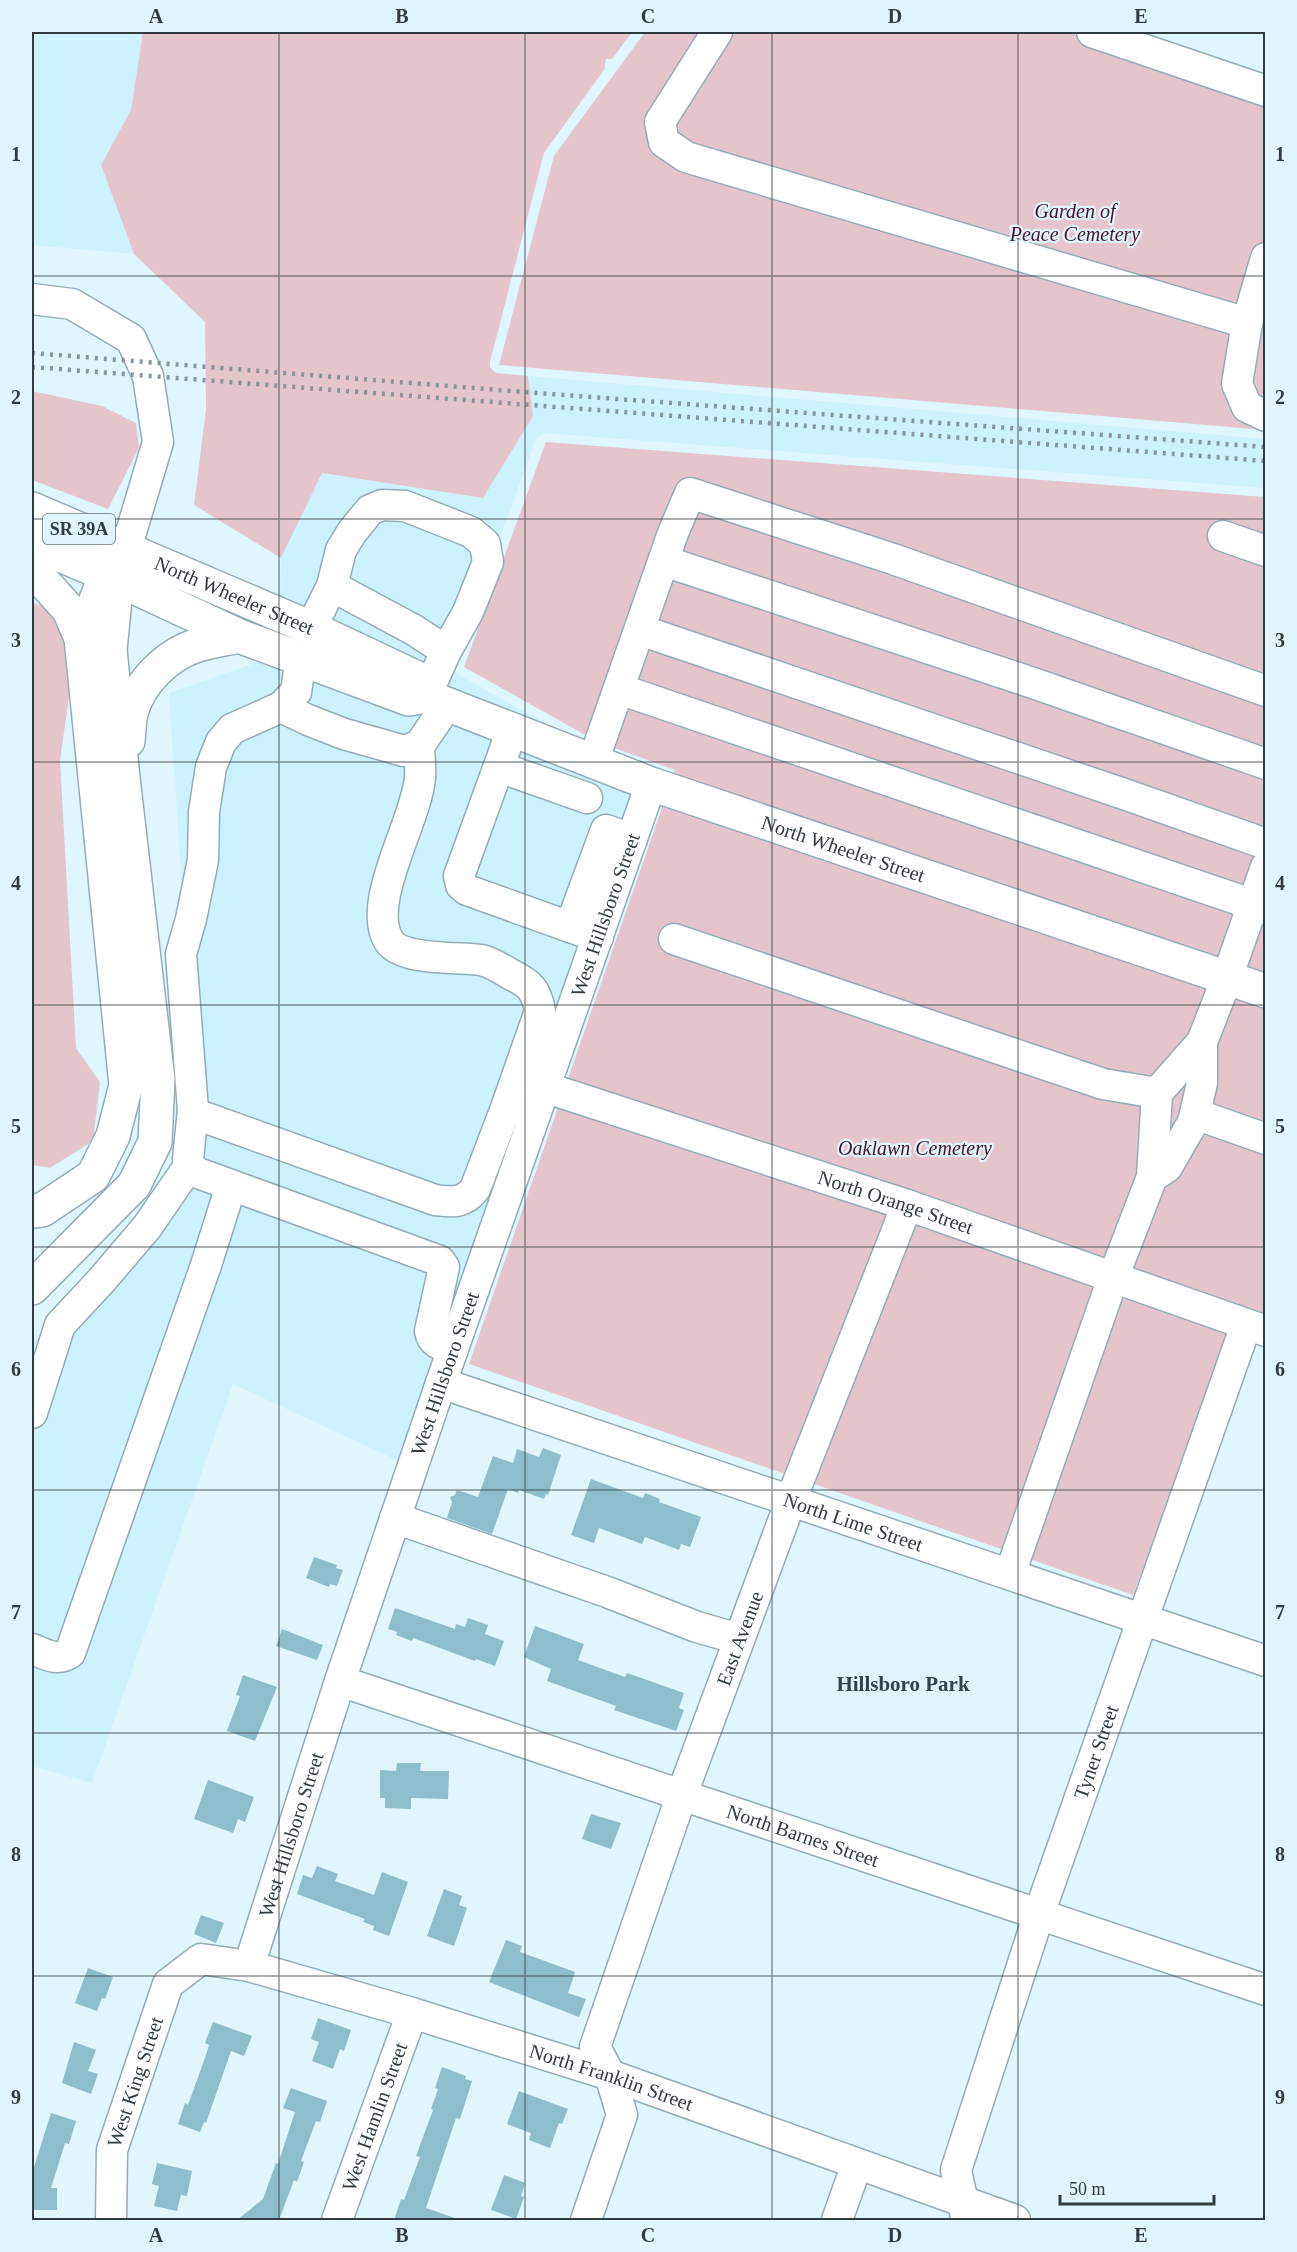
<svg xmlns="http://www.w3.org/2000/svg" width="1297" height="2252" font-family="Georgia,serif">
<rect width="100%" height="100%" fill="#dff6fe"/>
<g fill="#ccf1ff">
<path d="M 32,32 L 143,32 L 131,110 L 101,165 L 134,254 L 32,245 Z"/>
<path d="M 528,376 L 1265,439 L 1265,488 L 543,433 L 536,439 L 454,664 L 454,670 L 459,675 L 593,750 L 436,689 L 280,605 L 281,558 L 321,473 L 483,498 L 533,416 Z"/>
<path d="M 270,658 L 419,708 L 637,790 L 401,1462 L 233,1384 L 92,1783 L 32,1766 L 32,1345 L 139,1230 L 183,1136 L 181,872 L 169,693 Z"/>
</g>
<g fill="#e5c5cc">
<path d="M 143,32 L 632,32 L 612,59 L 606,59 L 604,70 L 544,153 L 490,362 L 490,367 L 496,373 L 528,376 L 533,416 L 483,498 L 322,473 L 281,558 L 194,505 L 206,409 L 205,322 L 134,254 L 101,165 L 131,110 Z"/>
<path d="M 645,32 L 1137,32 L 1265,76 L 1265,430 L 499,365 L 554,156 Z"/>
<path d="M 32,391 L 102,406 L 136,423 L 139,448 L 108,509 L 32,480 Z"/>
<path d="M 546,442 L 1265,497 L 1265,1315 L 1240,1307 L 1133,1595 L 469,1364 L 675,770 L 598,742 L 464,667 Z"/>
<path d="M 32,602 L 47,608 L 68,643 L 69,697 L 60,760 L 76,1048 L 100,1082 L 93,1141 L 50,1168 L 32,1165 Z"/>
</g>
<g fill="#8ebdce">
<path d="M 543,1448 L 561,1455 L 548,1495 L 546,1494 L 544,1499 L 519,1490 L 518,1493 L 508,1489 L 492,1534 L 447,1518 L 452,1502 L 450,1497 L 455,1495 L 457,1490 L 478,1497 L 493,1456 L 513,1463 L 517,1449 L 539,1457 Z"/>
<path d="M 591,1479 L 643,1498 L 645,1493 L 660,1499 L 659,1502 L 701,1517 L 690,1547 L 681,1544 L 679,1550 L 645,1537 L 642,1544 L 599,1528 L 594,1543 L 571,1535 Z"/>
<path d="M 314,1557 L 337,1565 L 336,1568 L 343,1570 L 337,1586 L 330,1584 L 329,1587 L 306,1578 Z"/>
<path d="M 395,1608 L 455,1629 L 456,1624 L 465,1627 L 468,1618 L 488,1625 L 485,1634 L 504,1641 L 495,1666 L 476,1659 L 475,1661 L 413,1638 L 412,1641 L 396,1635 L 397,1632 L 388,1629 Z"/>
<path d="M 535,1626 L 584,1644 L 578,1660 L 625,1677 L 627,1673 L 684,1693 L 679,1708 L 684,1710 L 676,1731 L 614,1710 L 616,1706 L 547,1681 L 551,1669 L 524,1657 Z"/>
<path d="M 282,1629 L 323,1645 L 317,1660 L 276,1646 Z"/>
<path d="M 243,1675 L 277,1687 L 255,1741 L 227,1731 L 240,1696 L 236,1695 Z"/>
<path d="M 397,1763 L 421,1763 L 420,1771 L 449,1771 L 448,1799 L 411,1798 L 411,1809 L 385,1808 L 385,1798 L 380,1798 L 380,1770 L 396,1771 Z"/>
<path d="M 208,1780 L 254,1797 L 245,1822 L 238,1819 L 233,1833 L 194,1819 Z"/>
<path d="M 591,1814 L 621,1823 L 611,1849 L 582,1839 Z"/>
<path d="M 317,1866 L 338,1874 L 335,1881 L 374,1895 L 382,1872 L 408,1882 L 389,1936 L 373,1930 L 374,1926 L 363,1922 L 365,1919 L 297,1894 L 303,1875 L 312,1878 Z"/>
<path d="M 444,1889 L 462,1896 L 459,1905 L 467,1908 L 454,1946 L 427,1936 Z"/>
<path d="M 201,1915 L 224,1923 L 216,1943 L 194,1934 Z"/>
<path d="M 506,1940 L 522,1946 L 520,1952 L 575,1972 L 568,1993 L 586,1999 L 579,2017 L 489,1982 Z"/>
<path d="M 88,1968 L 113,1977 L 105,1999 L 102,1998 L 97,2011 L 75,2003 Z"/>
<path d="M 318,2018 L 351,2030 L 344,2051 L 340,2049 L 333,2069 L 312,2061 L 319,2042 L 311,2039 Z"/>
<path d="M 213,2022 L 252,2036 L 244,2056 L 231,2051 L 206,2123 L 204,2122 L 200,2132 L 178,2124 L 185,2103 L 188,2105 L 205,2058 L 209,2045 L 205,2043 Z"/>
<path d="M 74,2042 L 96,2050 L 88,2071 L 98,2074 L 91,2094 L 62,2083 Z"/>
<path d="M 442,2067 L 466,2076 L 465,2079 L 472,2081 L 460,2119 L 456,2118 L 426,2208 L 455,2218 L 454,2220 L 394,2220 L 401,2199 L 404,2200 L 420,2157 L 416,2156 L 433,2110 L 431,2109 L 438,2089 L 435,2088 Z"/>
<path d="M 291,2088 L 327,2101 L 320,2122 L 316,2121 L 301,2161 L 304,2162 L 297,2182 L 294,2180 L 279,2220 L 237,2220 L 263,2199 L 276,2163 L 278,2164 L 295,2112 L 283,2108 Z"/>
<path d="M 519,2091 L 568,2109 L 562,2124 L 559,2123 L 550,2148 L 529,2140 L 531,2133 L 507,2124 Z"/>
<path d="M 51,2113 L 76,2121 L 69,2144 L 65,2143 L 51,2188 L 57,2188 L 57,2210 L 32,2210 L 32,2167 L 34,2167 Z"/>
<path d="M 157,2163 L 192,2171 L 187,2196 L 181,2195 L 177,2211 L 154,2206 L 159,2186 L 152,2184 Z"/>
<path d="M 504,2175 L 525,2183 L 521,2196 L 524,2197 L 516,2219 L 491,2210 Z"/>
</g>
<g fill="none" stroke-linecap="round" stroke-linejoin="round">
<defs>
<g id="minor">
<path d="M 717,32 L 660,122 L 664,142 L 686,157 L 1247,323 L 1266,258"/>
<path d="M 1092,32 L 1266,91"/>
<path d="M 32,299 L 72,304 L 131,339 L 148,376 L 158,442 L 126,549"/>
<path d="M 1247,323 L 1237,384 L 1247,407 L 1266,416"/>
<path d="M 1223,536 L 1266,551"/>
<path d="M 664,561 L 1030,682 L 1266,764"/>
<path d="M 332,586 L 414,630 L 446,651 L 426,696"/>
<path d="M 311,628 L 332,586 L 341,550 L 352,532 L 370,510 L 382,505 L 405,506 L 471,532 L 485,544 L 488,562 L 468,612 L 446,651"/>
<path d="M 640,630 L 1124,794 L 1266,844"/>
<path d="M 301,658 L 296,692 L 281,707 L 232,729 L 221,742 L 211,767 L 204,812 L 203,860 L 191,919 L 181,954 L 193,1110 L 201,1116 L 435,1200 C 453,1202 463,1204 475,1189 L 507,1105 L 535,1115"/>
<path d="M 619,689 L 1266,909"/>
<path d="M 281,707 L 308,720 L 344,734 L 404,751 L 419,746 L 447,705"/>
<path d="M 512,730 L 459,876 L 461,885 L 467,890 L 598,937"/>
<path d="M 419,746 C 419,756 421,767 420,778 C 416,822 365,903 389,941 C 402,961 460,957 481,960 C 491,962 502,969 510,974 C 530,984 536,989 540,1011 L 507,1105"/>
<path d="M 593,762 L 673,533 L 690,493 L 893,559 L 1266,691"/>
<path d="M 499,767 L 587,798"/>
<path d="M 570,927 L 606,830 L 632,839"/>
<path d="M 674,939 L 1103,1084 L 1157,1093"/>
<path id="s1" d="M 544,1087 L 907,1205 L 1266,1331"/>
<path d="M 193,1110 L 188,1159 L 189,1166 L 198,1173 L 440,1261 L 444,1267 L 430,1331 C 432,1344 442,1345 453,1349"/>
<path d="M 1193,1122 L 1201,1116 L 1266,1139"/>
<path d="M 1152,1177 L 1167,1167 L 1193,1122 L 1202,1083 L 1202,1042"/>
<path id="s2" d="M 441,1383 L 1266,1661"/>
<path d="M 32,1413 L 60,1325 L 101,1281 L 147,1227 L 189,1166"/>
<path d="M 395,1518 L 607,1592 L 697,1627 L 739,1639"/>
<path d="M 1010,1574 L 1113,1278 L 1152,1177 L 1157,1093 L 1202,1042 L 1227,978 L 1266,867"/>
<path d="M 32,1649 C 45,1654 57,1662 70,1653 L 206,1265 L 231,1186"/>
<path id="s3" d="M 340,1681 L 1266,1990"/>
<path id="s4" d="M 249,1966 L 340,1681 L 441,1383 L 651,784"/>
<path id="s5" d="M 966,2217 L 956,2170 L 1039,1914 L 1246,1325"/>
<path id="s6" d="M 111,2220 L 112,2150 L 168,1984 L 201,1959 L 249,1966 L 412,2013 L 610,2075 L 1015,2220"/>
<path id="s7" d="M 337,2220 L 412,2013"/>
<path id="s8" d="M 586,2220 L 622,2115 L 610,2075 L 595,2047 L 682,1794 L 791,1500 L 907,1205"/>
<path d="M 837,2220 L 857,2164"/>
</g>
<g id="major">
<path id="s9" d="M 32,509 L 311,628 L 417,678 L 426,696"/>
<path id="s10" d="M 32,543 L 117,579 L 239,636 L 409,699 L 426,696 L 651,784 L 1266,991"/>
<path d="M 32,569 L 69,610 L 81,638"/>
</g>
<g id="highway">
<path d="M 128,741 C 129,731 129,722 131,713 C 139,682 168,654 198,645 C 211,641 225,639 239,636"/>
<path d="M 32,1211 L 42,1210 L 93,1176 L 113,1136 L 126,1085 L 81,638 L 101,587 L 115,580"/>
<path d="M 32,1288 L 134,1185 L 155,1142 L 158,1080 L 123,778 L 110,650 L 117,579"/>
</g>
</defs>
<use href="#minor" stroke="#92adb7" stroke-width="33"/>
<use href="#major" stroke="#92adb7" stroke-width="36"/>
<use href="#highway" stroke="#92adb7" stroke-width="36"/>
<use href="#minor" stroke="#fff" stroke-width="30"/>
<use href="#major" stroke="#fff" stroke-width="33"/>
<use href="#highway" stroke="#fff" stroke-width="33"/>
<g stroke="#84959b" stroke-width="4.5" stroke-dasharray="3 6" stroke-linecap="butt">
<path d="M 32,353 L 537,393 L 1266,447"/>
<path d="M 32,367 L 1266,461"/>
</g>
</g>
<path fill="none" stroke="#313c40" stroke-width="1.5" stroke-opacity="0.55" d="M 279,32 L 279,2220M 525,32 L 525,2220M 772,32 L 772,2220M 1018,32 L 1018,2220M 32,276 L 1266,276M 32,519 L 1266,519M 32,762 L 1266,762M 32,1005 L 1266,1005M 32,1247 L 1266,1247M 32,1490 L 1266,1490M 32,1733 L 1266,1733M 32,1976 L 1266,1976"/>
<g text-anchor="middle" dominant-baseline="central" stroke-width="4.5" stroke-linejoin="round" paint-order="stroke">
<rect fill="#dff6fe" stroke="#657479" stroke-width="1.5" x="43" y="514" width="72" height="30" rx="4.5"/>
<g font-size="18" font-weight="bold" fill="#313c40">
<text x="79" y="529">SR 39A</text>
</g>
<g font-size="20" font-style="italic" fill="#4a1327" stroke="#dff6fe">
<text x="1075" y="211">Garden of<tspan x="1075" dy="23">Peace Cemetery</tspan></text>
<text x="915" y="1148">Oaklawn Cemetery</text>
</g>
<g font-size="20" fill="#313c40" stroke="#dff6fe">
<text stroke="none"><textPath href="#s9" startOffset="220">North Wheeler Street</textPath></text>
<text stroke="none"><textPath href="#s10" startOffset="870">North Wheeler Street</textPath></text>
<text stroke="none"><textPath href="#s4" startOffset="1110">West Hillsboro Street</textPath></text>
<text stroke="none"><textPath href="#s1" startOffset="370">North Orange Street</textPath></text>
<text stroke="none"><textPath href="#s4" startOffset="624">West Hillsboro Street</textPath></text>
<text stroke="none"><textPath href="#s2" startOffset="435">North Lime Street</textPath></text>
<text stroke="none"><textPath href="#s8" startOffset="618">East Avenue</textPath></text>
<text stroke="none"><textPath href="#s5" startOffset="489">Tyner Street</textPath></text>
<text stroke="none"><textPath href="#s4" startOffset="138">West Hillsboro Street</textPath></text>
<text stroke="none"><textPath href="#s3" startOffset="488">North Barnes Street</textPath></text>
<text stroke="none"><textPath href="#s6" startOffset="714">North Franklin Street</textPath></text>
<text stroke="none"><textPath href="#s6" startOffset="142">West King Street</textPath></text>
<text stroke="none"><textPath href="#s7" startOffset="110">West Hamlin Street</textPath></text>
</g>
<g font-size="21" font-weight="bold" fill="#2d464e" stroke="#dff6fe">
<text x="903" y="1684">Hillsboro Park</text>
</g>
</g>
<rect width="1297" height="2252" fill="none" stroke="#dff6fe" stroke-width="66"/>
<path d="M1060 2195v9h154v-9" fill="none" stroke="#313c40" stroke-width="3"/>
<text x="1069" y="2195" font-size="18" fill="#313c40" stroke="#dff6fe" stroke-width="4.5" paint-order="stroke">50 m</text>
<rect x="33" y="33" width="1231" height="2186" fill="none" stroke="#313c40" stroke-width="2"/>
<g font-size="20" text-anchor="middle" font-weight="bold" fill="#313c40">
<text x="156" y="23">A</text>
<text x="402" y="23">B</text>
<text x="648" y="23">C</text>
<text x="895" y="23">D</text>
<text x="1141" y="23">E</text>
<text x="16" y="161">1</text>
<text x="1280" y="161">1</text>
<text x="16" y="404">2</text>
<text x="1280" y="404">2</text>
<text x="16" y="647">3</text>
<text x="1280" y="647">3</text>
<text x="16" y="890">4</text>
<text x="1280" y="890">4</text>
<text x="16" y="1133">5</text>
<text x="1280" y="1133">5</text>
<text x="16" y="1376">6</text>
<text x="1280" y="1376">6</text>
<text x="16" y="1619">7</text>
<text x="1280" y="1619">7</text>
<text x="16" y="1861">8</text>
<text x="1280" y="1861">8</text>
<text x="16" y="2104">9</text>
<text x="1280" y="2104">9</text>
<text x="156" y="2242">A</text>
<text x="402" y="2242">B</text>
<text x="648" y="2242">C</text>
<text x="895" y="2242">D</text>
<text x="1141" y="2242">E</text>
</g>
</svg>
